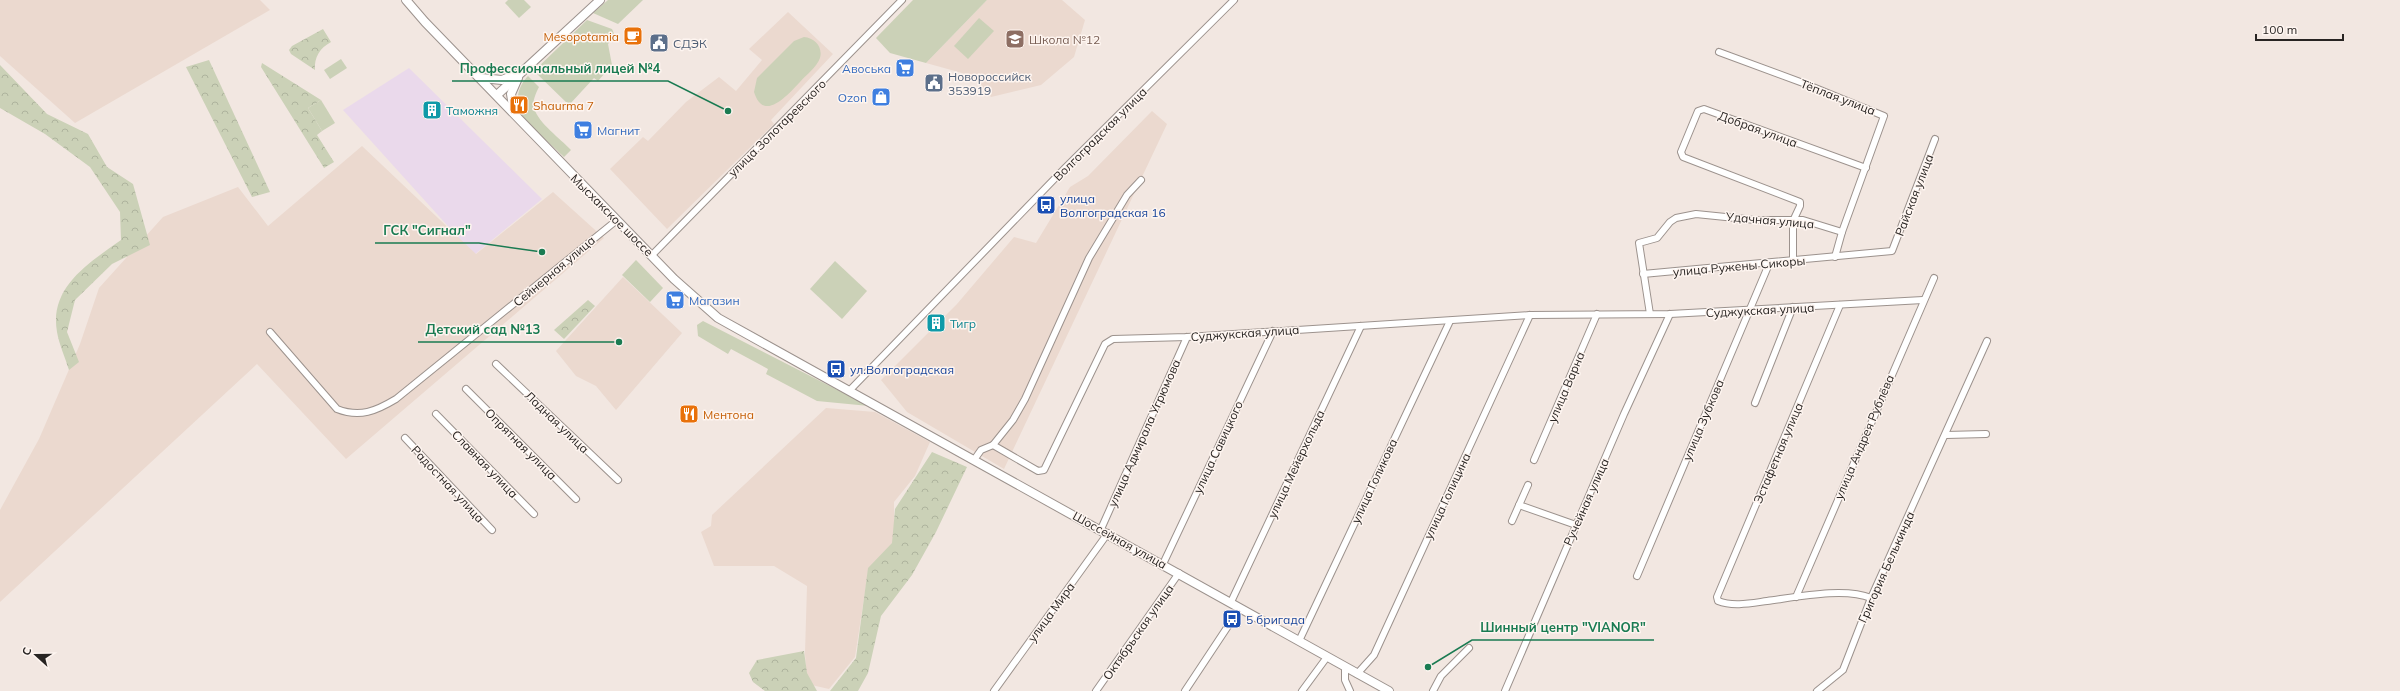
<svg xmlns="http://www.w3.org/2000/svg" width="2400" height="691" font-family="Mulish,sans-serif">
<defs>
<pattern id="forest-crowns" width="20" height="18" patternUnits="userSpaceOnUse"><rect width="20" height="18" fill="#cbd1b7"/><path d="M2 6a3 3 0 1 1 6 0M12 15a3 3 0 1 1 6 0" fill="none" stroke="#aeb39d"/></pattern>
</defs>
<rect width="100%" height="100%" fill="#f2e7e1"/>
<path fill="#ead9eb" d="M 409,68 L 542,199 L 474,255 L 343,110 Z"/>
<g fill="#ebd9cf">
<path d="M 0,0 L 260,0 L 270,10 L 75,123 L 0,56 Z"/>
<path d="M 987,0 L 1062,0 L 1085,20 L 1074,57 L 1041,85 L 991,97 L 973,76 L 926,63 Z"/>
<path d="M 788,12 L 833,54 L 771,120 L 774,124 L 667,229 L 610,169 L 643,137 L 648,141 L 686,102 L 719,77 L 736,91 L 762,60 L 749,49 Z"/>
<path d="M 1152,111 L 1167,124 L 1004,469 L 907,412 L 881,380 L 957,304 L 1014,237 L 1036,243 L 1070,187 L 1088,176 Z"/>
<path d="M 362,146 L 476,254 L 553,192 L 604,238 L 346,459 L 257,364 L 0,602 L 0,510 L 39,439 L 80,344 L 99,288 L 163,217 L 238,187 L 268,226 Z"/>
<path d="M 623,277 L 682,333 L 616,410 L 596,386 L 576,376 L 556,351 Z"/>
<path d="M 826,408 L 875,412 L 930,442 L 915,476 L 894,502 L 894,541 L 868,572 L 855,657 L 829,689 L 807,684 L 805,653 L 807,586 L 774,566 L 714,566 L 701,532 L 711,526 L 712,515 Z"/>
</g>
<g fill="#cbd1b7">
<path d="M 508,0 L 524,0 L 531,7 L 519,18 L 505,3 Z"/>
<path d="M 608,0 L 643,0 L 618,24 L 593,13 Z"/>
<path d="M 913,0 L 987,0 L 926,63 L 890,53 L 876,38 Z"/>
<path d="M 979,18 L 994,31 L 968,59 L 954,46 Z"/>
<path d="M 587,20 L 612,29 L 615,36 L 608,44 L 612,65 L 598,81 L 594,78 L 569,105 L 534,71 Z"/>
<path d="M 804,37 C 815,38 823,47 820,58 C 817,67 806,75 800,82 C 789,93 764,124 754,92 L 757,78 L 794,41 Z"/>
<path d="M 341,59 L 347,68 L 330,79 L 324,70 Z"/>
<path d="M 528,76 L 539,87 C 536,93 532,101 534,108 C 539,124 560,138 571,150 L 564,157 C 555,148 525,122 521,113 C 514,100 519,85 528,76 Z"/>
<path d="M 321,100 L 335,123 L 322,131 L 308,108 Z"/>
<path d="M 636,260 L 663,288 L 650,302 L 622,275 Z"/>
<path d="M 835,261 L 867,291 L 842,319 L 810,289 Z"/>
<path d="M 703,321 L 869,406 L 817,401 L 766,374 L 768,369 L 731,349 L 728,354 L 698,336 L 697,325 Z"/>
</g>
<g fill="url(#forest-crowns)">
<path d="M 323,29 L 331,42 C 320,48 314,57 315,70 L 291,54 L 289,50 L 292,46 Z"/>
<path d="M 209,60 L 270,192 L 252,197 L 186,67 Z"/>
<path d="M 262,63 L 321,100 L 308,108 L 322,131 L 317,135 L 334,162 L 324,168 L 261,67 Z"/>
<path d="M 0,65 L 47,114 L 88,134 L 107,167 L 133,184 L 150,245 L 112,264 L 75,300 L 67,332 L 79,362 L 69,370 C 65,357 59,344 57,332 C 49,287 89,263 121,240 L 120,212 L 90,167 L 45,134 L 0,108 Z"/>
<path d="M 588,300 L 595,306 L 564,339 L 554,330 Z"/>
<path d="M 932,452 L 967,467 L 936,532 L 912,575 L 881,616 L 868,673 L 858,691 L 830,691 L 856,658 L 868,568 L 892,543 L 895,509 Z"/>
<path d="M 804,651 L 807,673 L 817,691 L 765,691 L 753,682 L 749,673 L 757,660 Z"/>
</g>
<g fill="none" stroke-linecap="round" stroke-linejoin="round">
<defs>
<g id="minor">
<path d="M 1719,52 L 1803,83 L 1884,116 L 1842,232 L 1835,257"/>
<path d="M 1141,180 L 1127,195 L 1089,258 L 1025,399 L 1013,420 L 993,445 L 1038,471 L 1044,470 L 1105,344 L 1113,339 L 1187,337 L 1530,315 L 1670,314 L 1923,300"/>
<path d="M 652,255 L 902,0"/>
<path d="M 1793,262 L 1793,221 L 1800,206 L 1800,202 L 1683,157 L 1681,152 L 1698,111 L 1704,109 L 1866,168"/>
<path d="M 1643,274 L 1892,251 L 1935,139"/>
<path d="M 1840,305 L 1717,597 L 1718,601 C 1733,607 1752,603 1767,601 C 1797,597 1844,587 1871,598"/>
<path d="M 1650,314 L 1639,243 L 1657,238 L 1670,222 L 1676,218 L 1696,214 L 1755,220 L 1803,220 L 1842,232"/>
<path d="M 270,332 L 337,409 C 360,418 376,411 396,399 L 617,220"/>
<path d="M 496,364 L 618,480"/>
<path d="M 466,389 L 576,499"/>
<path d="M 850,390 L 1065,168 L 1234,0"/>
<path d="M 1755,403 L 1793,307"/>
<path d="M 436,414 L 534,514"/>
<path d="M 1946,435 L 1986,434"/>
<path d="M 405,438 L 492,530"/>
<path d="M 974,460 L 981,450 L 993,445"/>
<path d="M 1534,460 L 1597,314"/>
<path d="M 1519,505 L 1576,525"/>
<path d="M 1512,521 L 1528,485"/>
<path d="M 1101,529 L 1187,337"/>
<path d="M 1163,564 L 1273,331"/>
<path d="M 1637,576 L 1769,264"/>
<path d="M 1796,597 L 1934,278"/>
<path d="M 1231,602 L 1361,326"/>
<path d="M 1299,641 L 1450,321"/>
<path d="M 1345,667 L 1345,680 L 1350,691"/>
<path d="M 1357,674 L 1374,655 L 1530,315"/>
<path d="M 994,691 L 1108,533"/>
<path d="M 1096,691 L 1179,573"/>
<path d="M 1185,691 L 1240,608"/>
<path d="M 1302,691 L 1327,657"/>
<path d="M 1433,691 L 1441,676 L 1469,648"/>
<path d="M 1505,691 L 1624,414 L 1670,314"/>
<path d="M 1817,691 L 1843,670 L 1871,598 L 1987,341"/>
</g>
<g id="tertiary">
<path d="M 406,0 L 425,22 L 674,279 L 718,318 L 1389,691"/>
<path d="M 481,78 L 502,80 L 516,74"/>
<path d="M 497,95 L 600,0"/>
<path d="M 514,113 L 511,94 L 518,78"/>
</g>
</defs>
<use href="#minor" stroke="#9c928d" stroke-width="8"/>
<use href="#tertiary" stroke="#9c928d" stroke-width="10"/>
<use href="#minor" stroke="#fff" stroke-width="6"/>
<use href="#tertiary" stroke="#fff" stroke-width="8"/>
</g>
<defs>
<symbol id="cafe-square" viewBox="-11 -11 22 22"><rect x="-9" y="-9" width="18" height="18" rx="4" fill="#e8710a" stroke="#fef5f0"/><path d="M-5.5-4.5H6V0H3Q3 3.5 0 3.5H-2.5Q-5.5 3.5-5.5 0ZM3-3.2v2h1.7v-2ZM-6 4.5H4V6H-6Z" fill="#fff"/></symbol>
<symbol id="school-square" viewBox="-11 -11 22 22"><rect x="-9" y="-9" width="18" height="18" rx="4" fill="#8d6e63" stroke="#fef5f0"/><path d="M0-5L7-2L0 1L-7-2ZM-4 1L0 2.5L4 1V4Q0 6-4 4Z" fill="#fff"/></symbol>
<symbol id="civic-square" viewBox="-11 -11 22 22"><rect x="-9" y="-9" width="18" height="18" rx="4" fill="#5c6f8a" stroke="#fef5f0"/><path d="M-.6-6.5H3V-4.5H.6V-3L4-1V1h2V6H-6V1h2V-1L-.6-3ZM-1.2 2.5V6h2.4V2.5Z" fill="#fff"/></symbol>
<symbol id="supermarket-square" viewBox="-11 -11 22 22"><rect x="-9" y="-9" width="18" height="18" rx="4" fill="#3f7fe0" stroke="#fef5f0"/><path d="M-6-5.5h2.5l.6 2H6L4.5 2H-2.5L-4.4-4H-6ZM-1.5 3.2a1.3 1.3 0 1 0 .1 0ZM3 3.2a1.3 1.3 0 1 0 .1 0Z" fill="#fff"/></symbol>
<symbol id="shop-square" viewBox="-11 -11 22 22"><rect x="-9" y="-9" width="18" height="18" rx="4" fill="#3f7fe0" stroke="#fef5f0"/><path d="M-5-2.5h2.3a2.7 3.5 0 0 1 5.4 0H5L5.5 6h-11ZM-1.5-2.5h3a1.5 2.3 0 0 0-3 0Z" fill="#fff"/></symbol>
<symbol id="restaurant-square" viewBox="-11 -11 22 22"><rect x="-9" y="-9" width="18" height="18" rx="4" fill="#e8710a" stroke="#fef5f0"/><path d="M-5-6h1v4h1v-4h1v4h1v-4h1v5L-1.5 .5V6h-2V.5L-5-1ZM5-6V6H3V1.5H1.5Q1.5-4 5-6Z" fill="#fff"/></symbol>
<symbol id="building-square" viewBox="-11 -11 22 22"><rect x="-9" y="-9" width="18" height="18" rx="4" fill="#0f9aa8" stroke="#fef5f0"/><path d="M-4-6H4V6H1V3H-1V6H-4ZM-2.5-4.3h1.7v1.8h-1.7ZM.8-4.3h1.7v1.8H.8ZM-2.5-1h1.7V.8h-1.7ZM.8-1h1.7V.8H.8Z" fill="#fff"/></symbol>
<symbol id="bus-square" viewBox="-11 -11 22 22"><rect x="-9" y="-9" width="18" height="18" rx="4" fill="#1a4fb4" stroke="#fef5f0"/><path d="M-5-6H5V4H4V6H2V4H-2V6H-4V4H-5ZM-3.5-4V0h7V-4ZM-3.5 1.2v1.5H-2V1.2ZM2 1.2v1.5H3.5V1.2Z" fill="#fff"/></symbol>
</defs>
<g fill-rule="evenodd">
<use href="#cafe-square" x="622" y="25" width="22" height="22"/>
<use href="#school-square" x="1004" y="28" width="22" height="22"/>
<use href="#civic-square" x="648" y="32" width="22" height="22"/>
<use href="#supermarket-square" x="894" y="57" width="22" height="22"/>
<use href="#civic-square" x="923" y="72" width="22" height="22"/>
<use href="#shop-square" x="870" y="86" width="22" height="22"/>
<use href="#restaurant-square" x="508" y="94" width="22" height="22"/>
<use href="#building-square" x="421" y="99" width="22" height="22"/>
<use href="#supermarket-square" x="572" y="119" width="22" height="22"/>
<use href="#bus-square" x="1035" y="194" width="22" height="22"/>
<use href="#supermarket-square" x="664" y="289" width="22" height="22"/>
<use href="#building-square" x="925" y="312" width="22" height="22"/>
<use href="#bus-square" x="825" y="358" width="22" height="22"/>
<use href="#restaurant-square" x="678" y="403" width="22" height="22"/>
<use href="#bus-square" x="1221" y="608" width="22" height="22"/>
</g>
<g text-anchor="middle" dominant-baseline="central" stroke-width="3" stroke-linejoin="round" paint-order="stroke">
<g font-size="12" fill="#c56008" stroke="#fef5f0" text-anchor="start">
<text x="619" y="36" text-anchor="end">Mesopotamia</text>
<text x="533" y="105">Shaurma 7</text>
<text x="703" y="414">Ментона</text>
</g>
<g font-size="12" fill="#785e54" stroke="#fef5f0" text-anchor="start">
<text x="1029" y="39">Школа №12</text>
</g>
<g font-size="12" fill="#4e5e75" stroke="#fef5f0" text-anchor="start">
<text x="673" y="43">СДЭК</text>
<text x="948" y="76">Новороссийск<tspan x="948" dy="14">353919</tspan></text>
</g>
<g font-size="12" fill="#366cbe" stroke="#fef5f0" text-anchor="end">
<text x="891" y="68">Авоська</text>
<text x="867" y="97">Ozon</text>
<text x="597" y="130" text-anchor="start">Магнит</text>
<text x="689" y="300" text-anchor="start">Магазин</text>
</g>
<g font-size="12" fill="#282422" stroke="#fef5f0">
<text transform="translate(1838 97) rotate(21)">Тёплая улица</text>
<text transform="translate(777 128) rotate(-45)">улица Золотаревского</text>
<text transform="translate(1758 129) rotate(20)">Добрая улица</text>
<text transform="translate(1100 134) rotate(-45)">Волгоградская улица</text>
<text transform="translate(1914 195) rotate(-69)">Райская улица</text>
<text transform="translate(612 215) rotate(45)">Мысхакское шоссе</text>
<text transform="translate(1770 220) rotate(5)">Удачная улица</text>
<text transform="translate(1739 266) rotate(-5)">улица Ружены Сикоры</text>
<text transform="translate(554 271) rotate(-40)">Сейнерная улица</text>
<text transform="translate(1760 310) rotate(-3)">Суджукская улица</text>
<text transform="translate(1245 333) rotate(-4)">Суджукская улица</text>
<text transform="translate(1566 387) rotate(-67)">улица Варна</text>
<text transform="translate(1703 420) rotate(-67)">улица Зубкова</text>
<text transform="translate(557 422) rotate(44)">Ладная улица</text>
<text transform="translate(1144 433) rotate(-66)">улица Адмирала Угрюмова</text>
<text transform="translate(1864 437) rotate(-67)">улица Андрея Рублёва</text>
<text transform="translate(521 444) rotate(45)">Опрятная улица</text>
<text transform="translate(1218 447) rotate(-65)">улица Савицкого</text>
<text transform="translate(1778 453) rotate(-67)">Эстафетная улица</text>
<text transform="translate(485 464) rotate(46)">Славная улица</text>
<text transform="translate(1296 464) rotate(-65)">улица Мейерхольда</text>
<text transform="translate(1374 481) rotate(-65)">улица Голикова</text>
<text transform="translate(448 484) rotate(47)">Радостная улица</text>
<text transform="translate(1447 496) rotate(-65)">улица Голицина</text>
<text transform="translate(1586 502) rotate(-66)">Ручейная улица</text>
<text transform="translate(1120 540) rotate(29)">Шоссейная улица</text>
<text transform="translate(1886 567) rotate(-66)">Григория Белькинда</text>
<text transform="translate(1051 612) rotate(-54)">улица Мира</text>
<text transform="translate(1138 632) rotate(-55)">Октябрьская улица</text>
</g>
<g font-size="12" fill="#0d838f" stroke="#fef5f0" text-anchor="start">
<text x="446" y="110">Таможня</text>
<text x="950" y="323">Тигр</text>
</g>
<g font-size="12" fill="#164399" stroke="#fef5f0" text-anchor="start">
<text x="1060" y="198">улица<tspan x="1060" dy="14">Волгоградская 16</tspan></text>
<text x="850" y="369">ул.Волгоградская</text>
<text x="1246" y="619">5 бригада</text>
</g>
</g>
<path fill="none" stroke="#1a7b52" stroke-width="1.5" d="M728 111L668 81H452M542 252L479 243H375M619 342L548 342H418M1428 667L1472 640H1654"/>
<g fill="#1a7b52" stroke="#fef5f0" stroke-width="1.5">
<circle cx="728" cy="111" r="4"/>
<circle cx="542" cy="252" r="4"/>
<circle cx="619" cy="342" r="4"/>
<circle cx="1428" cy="667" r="4"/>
</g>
<g font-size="13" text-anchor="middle" font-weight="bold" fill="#1a7b52" stroke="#fef5f0" stroke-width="3" stroke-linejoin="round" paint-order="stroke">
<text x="560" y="73">Профессиональный лицей №4</text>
<text x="427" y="235">ГСК "Сигнал"</text>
<text x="483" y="334">Детский сад №13</text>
<text x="1563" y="632">Шинный центр "VIANOR"</text>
</g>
<g transform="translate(36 655) rotate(291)" stroke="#fef5f0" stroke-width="3" paint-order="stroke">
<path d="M0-3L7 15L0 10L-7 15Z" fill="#282422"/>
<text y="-6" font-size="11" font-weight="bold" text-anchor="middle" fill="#282422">С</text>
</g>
<path d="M2256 34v6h87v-6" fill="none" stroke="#282422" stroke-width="2"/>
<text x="2262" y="34" font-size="12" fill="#282422" stroke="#fef5f0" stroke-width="3" paint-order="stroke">100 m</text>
</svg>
